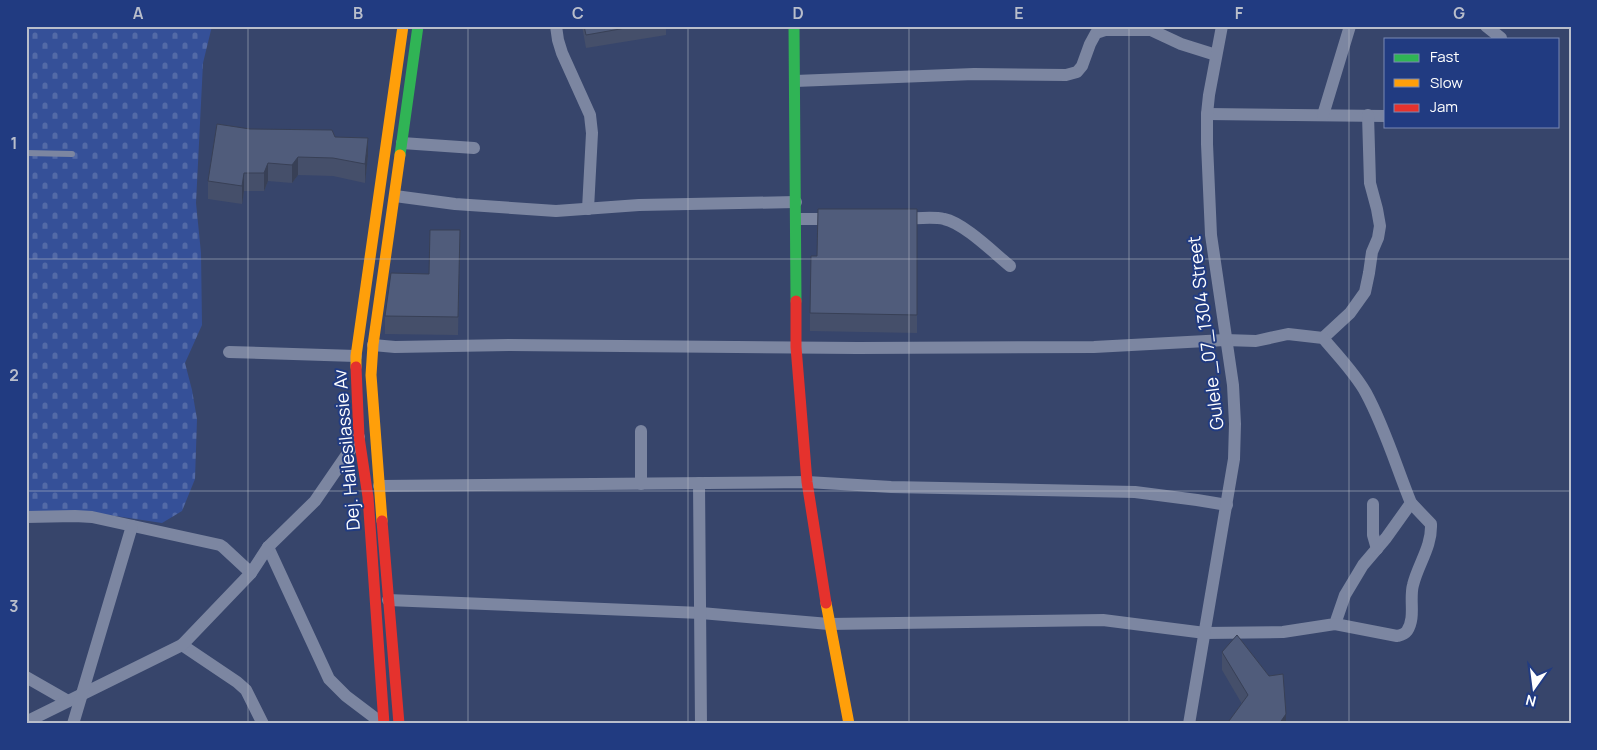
<svg xmlns="http://www.w3.org/2000/svg" width="1597" height="750" font-family="Manrope,sans-serif">
<defs>
<pattern id="cemetery-stones" width="16" height="16" patternUnits="userSpaceOnUse" patternTransform="scale(1.25)"><rect width="16" height="16" fill="#355098"/><path d="M2 7V4a2 2 0 0 1 4 0v3zM10 15v-3a2 2 0 0 1 4 0v3z" fill="#536aa7"/></pattern>
</defs>
<rect width="100%" height="100%" fill="#37456b"/>
<path fill="url(#cemetery-stones)" d="M 26,26 L 212,26 L 203,63 L 196,203 L 201,253 L 202,325 L 185,363 L 192,390 L 197,419 L 195,479 L 182,511 L 162,523 C 117,516 71,508 26,513 Z"/>
<g fill="none" stroke-linecap="round" stroke-linejoin="round">
<path stroke="#7c86a1" stroke-width="6" d="M 26,153 L 72,154"/>
<g stroke="#7c86a1" stroke-width="12">
<path d="M 556,26 L 558,40 L 562,53 L 590,115 L 592,133 L 588,209"/>
<path d="M 1486,26 L 1501,38"/>
<path d="M 795,81 L 974,74 L 1066,75 L 1077,72 L 1082,66 L 1090,44 L 1096,33 L 1105,30 L 1151,30 L 1181,44 L 1216,55"/>
<path d="M 1207,114 L 1386,116"/>
<path d="M 1323,115 L 1350,26"/>
<path d="M 402,143 L 474,148"/>
<path d="M 395,196 L 455,204 L 556,211 L 639,205 L 796,202"/>
<path d="M 796,219 L 834,219"/>
<path d="M 901,219 C 915,219 931,216 944,219 C 964,223 994,253 1010,266"/>
<path d="M 1323,338 L 1350,313 L 1365,292 L 1369,273 L 1372,252 L 1378,238 L 1380,226 L 1377,209 L 1370,183 L 1368,115"/>
<path d="M 373,345 L 395,347 L 509,345 L 858,348 L 1094,347 L 1225,340 L 1256,341 L 1288,334 L 1323,338 C 1338,356 1355,373 1366,393 C 1385,428 1396,466 1411,503 L 1386,538 L 1363,565 L 1345,595 L 1335,624 L 1283,632 L 1205,633 L 1103,620 L 829,624 L 701,613 L 388,600"/>
<path d="M 229,352 L 356,356"/>
<path d="M 699,483 L 701,724"/>
<path d="M 641,484 L 641,431"/>
<path d="M 379,486 L 807,482 L 891,487 L 1135,492 L 1197,500 L 1227,505"/>
<path d="M 1373,504 L 1373,535 L 1377,549"/>
<path d="M 26,517 L 75,516 L 92,517 L 220,545 L 223,547 L 251,573"/>
<path d="M 268,547 L 329,679 L 346,696 L 383,724"/>
<path d="M 1335,624 L 1397,636 C 1401,635 1404,635 1407,631 C 1416,617 1409,600 1413,585 C 1418,564 1432,547 1431,524 L 1411,503"/>
<path d="M 182,645 L 237,682 L 246,690 L 263,724"/>
<path d="M 26,677 L 68,701"/>
<path d="M 26,722 L 182,645 L 251,573 L 268,547 L 315,501 L 359,437"/>
<path d="M 73,724 L 132,526"/>
<path d="M 1189,724 L 1234,459 L 1235,424 L 1233,385 L 1211,235 L 1207,144 L 1207,114 L 1209,95 L 1222,26"/>
</g>
<g stroke="#30b455" stroke-width="11">
<path d="M 794,26 L 796,301"/>
<path d="M 400,155 L 418,26"/>
</g>
<g stroke="#ff9f0a" stroke-width="11">
<path d="M 356,367 L 356,356 L 403,26"/>
<path d="M 382,521 L 371,375 L 373,345 L 400,155"/>
<path d="M 826,603 L 849,724"/>
</g>
<g stroke="#e5322d" stroke-width="11">
<path d="M 796,301 L 796,347 L 807,482 L 826,603"/>
<path d="M 356,367 L 359,437 L 368,497 L 384,724"/>
<path d="M 382,521 L 399,724"/>
</g>
</g>
<g fill="#454f6a">
<path d="M 582,26 L 666,26 L 666,35 L 586,48 Z"/>
<path d="M 250,129 L 335,137 L 368,156 L 365,183 L 333,176 L 298,175 L 292,183 L 268,181 L 264,191 L 244,191 L 242,204 L 208,199 L 208,181 Z"/>
<path d="M 917,209 L 917,333 L 810,331 L 810,313 L 817,256 Z"/>
<path d="M 460,230 L 458,335 L 385,334 L 385,316 L 429,274 Z"/>
<path d="M 1222,652 L 1286,724 L 1229,721 L 1242,704 L 1222,670 Z"/>
</g>
<g fill="#384056">
<path d="M 368,138 L 368,156 L 365,183 L 365,164 Z"/>
<path d="M 298,157 L 298,175 L 292,183 L 292,165 Z"/>
<path d="M 268,163 L 268,181 L 264,191 L 264,173 Z"/>
<path d="M 244,173 L 244,191 L 242,204 L 242,186 Z"/>
<path d="M 1286,714 L 1286,724 L 1279,724 Z"/>
</g>
<g fill="#505c7b" stroke="#384056">
<path d="M 584,26 L 637,26 L 586,35 Z"/>
<path d="M 217,124 L 250,129 L 332,130 L 335,137 L 368,138 L 365,164 L 333,158 L 298,157 L 292,165 L 268,163 L 264,173 L 244,173 L 242,186 L 208,181 Z"/>
<path d="M 818,209 L 917,209 L 917,315 L 810,313 L 811,256 L 817,256 Z"/>
<path d="M 430,230 L 460,230 L 458,317 L 385,316 L 391,273 L 429,274 Z"/>
<path d="M 1237,635 L 1269,676 L 1283,674 L 1286,714 L 1279,724 L 1196,724 L 1196,721 L 1229,721 L 1248,695 L 1222,652 Z"/>
</g>
<path fill="none" stroke="#b9becb" stroke-width="1" stroke-opacity="0.55" d="M 248,26 L 248,724M 468,26 L 468,724M 688,26 L 688,724M 909,26 L 909,724M 1129,26 L 1129,724M 1349,26 L 1349,724M 26,259 L 1571,259M 26,491 L 1571,491"/>
<g text-anchor="middle" dominant-baseline="central" stroke-width="4" stroke-linejoin="round" paint-order="stroke">
<g font-size="18" fill="#fff" stroke="#213b81">
<text transform="translate(1205 333) rotate(-97)">Gulele _07_1304 Street</text>
<text transform="translate(346 450) rotate(-95)">Dej. Hailesilassie Av</text>
</g>
</g>
<rect width="1597" height="750" fill="none" stroke="#213b81" stroke-width="55"/>
<rect x="1384" y="38" width="175" height="90" fill="#213b81" stroke="#7a89b3"/>
<rect x="1394" y="54" width="25" height="8" fill="#30b455" stroke="#7a89b3"/>
<text x="1430" y="62" font-size="15" fill="#ffffff">Fast</text>
<rect x="1394" y="79" width="25" height="8" fill="#ff9f0a" stroke="#7a89b3"/>
<text x="1430" y="88" font-size="15" fill="#ffffff">Slow</text>
<rect x="1394" y="104" width="25" height="8" fill="#e5322d" stroke="#7a89b3"/>
<text x="1430" y="112" font-size="15" fill="#ffffff">Jam</text>
<g transform="translate(1534 688) rotate(194)" stroke="#213b81" stroke-width="4" paint-order="stroke">
<path d="M0-4L9 19L0 12L-9 19Z" fill="#ffffff"/>
<text y="-8" font-size="14" font-weight="bold" text-anchor="middle" fill="#ffffff">N</text>
</g>
<rect x="28" y="28" width="1542" height="694" fill="none" stroke="#b9becb" stroke-width="2"/>
<g font-size="16" text-anchor="middle" font-weight="bold" fill="#b9becb">
<text x="138" y="19">A</text>
<text x="358" y="19">B</text>
<text x="578" y="19">C</text>
<text x="798" y="19">D</text>
<text x="1019" y="19">E</text>
<text x="1239" y="19">F</text>
<text x="1459" y="19">G</text>
<text x="14" y="149">1</text>
<text x="14" y="381">2</text>
<text x="14" y="612">3</text>
</g>
</svg>
